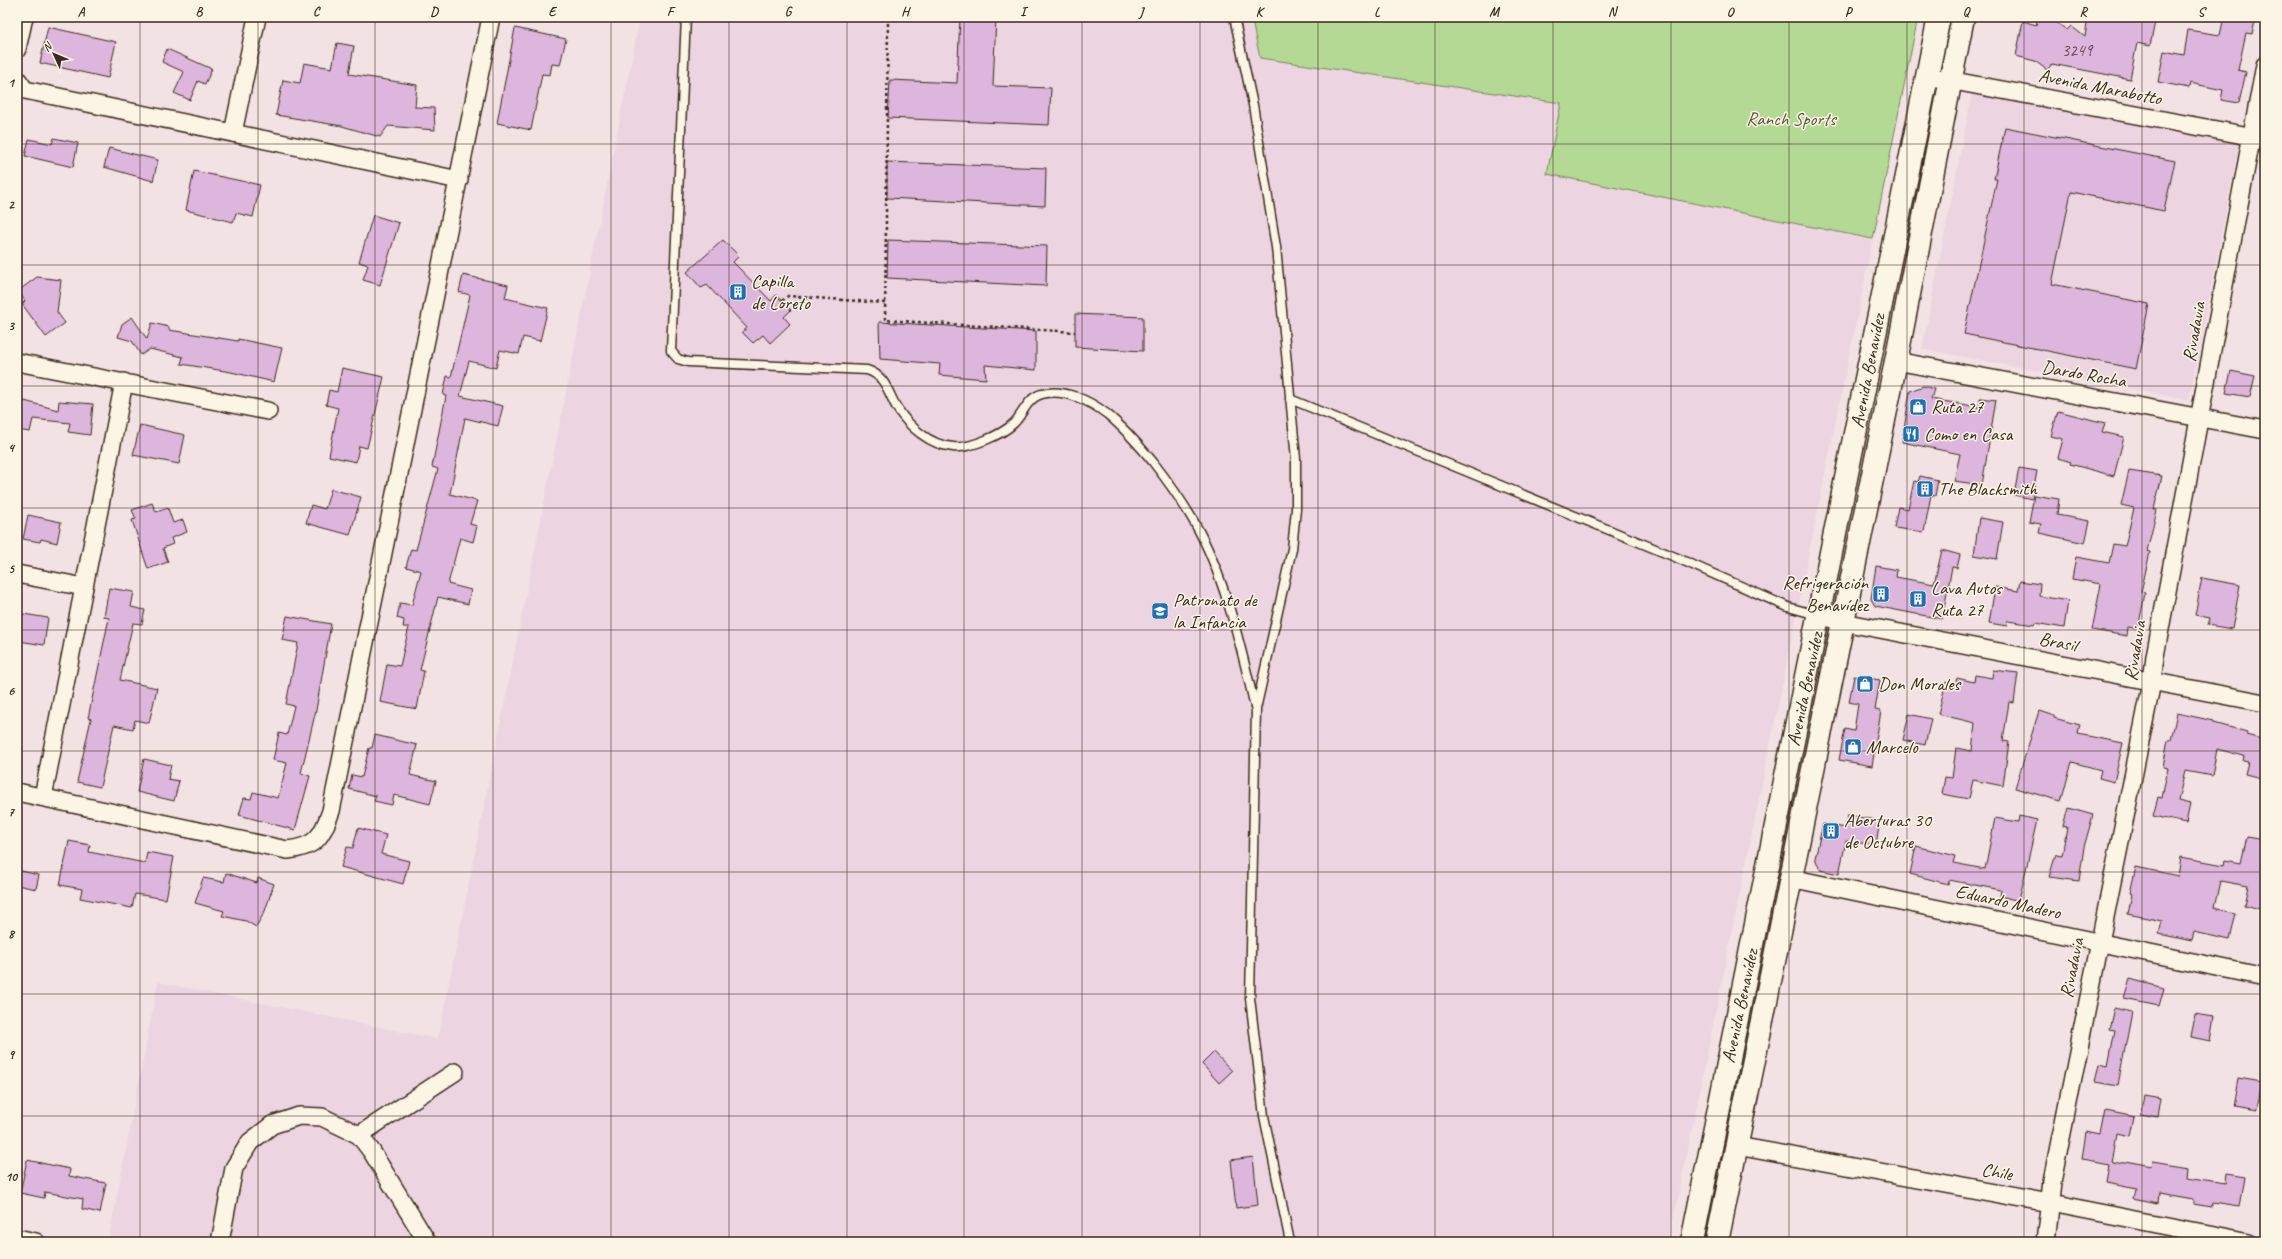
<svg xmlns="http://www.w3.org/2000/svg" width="2282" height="1259" font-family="Caveat,sans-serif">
<rect width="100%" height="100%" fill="#f3e2e3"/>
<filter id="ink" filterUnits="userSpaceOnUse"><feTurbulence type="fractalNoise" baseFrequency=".025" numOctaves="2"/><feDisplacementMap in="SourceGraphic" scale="8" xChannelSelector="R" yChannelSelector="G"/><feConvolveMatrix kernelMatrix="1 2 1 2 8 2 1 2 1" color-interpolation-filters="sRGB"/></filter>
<g filter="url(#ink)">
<g fill="#ecd5e1">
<path d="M 640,17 L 1251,17 L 1260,58 L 1561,103 L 1548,174 L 1873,239 L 1669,1242 L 108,1242 L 158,982 L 438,1039 Z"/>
<path d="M 1972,93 L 2239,144 L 2189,400 L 1922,349 Z"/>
</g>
<path fill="#b4d994" stroke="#788259" d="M 1251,17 L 1918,17 L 1873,239 L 1547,174 L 1561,103 L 1260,58 Z"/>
<g fill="#ddb6dd" stroke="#3b2a1e">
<path d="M 960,17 L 996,17 L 993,86 L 1051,88 L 1049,125 L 888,118 L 890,80 L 957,83 Z"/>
<path d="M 2038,17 L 2049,17 L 2067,30 L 2071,26 L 2085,37 L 2088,17 L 2156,17 L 2150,46 L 2137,43 L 2130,79 L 2052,64 L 2047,70 L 2035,61 L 2016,56 L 2023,21 L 2036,25 Z"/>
<path d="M 2224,17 L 2256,17 L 2252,34 L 2246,33 L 2238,70 L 2246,72 L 2239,103 L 2221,100 L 2223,90 L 2190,83 L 2189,88 L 2158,82 L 2164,51 L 2184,55 L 2188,30 L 2220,35 Z"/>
<path d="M 48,27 L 116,42 L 108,78 L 40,63 Z"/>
<path d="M 515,28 L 566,39 L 560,65 L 552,64 L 550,75 L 542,74 L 531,130 L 497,123 Z"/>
<path d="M 337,43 L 354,46 L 349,74 L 417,85 L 415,107 L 434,108 L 435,130 L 388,126 L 380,137 L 342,126 L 276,115 L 283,80 L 300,83 L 304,63 L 332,68 Z"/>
<path d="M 167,49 L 212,69 L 205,84 L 198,81 L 190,100 L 174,93 L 184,72 L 162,62 Z"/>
<path d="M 2005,127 L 2175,161 L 2164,211 L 2071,192 L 2052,284 L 2149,304 L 2136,369 L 1964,334 L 1997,179 L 1994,179 Z"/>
<path d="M 54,138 L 78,143 L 73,167 L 25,156 L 29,139 L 52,144 Z"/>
<path d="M 109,148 L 158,160 L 153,181 L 104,167 Z"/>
<path d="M 887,162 L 1046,168 L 1045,206 L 887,198 Z"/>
<path d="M 194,171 L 260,185 L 253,217 L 236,213 L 233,222 L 186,210 Z"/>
<path d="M 373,215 L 399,223 L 380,285 L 363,280 L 368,265 L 359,262 Z"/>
<path d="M 723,240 L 739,256 L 733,262 L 771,301 L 776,295 L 791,310 L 784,317 L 790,324 L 770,343 L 763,335 L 753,343 L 742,332 L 747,328 L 707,285 L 701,288 L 687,272 Z"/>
<path d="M 888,240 L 1047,246 L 1046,286 L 887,278 Z"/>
<path d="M 463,275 L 508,285 L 505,298 L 548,308 L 540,341 L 523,337 L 519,354 L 500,350 L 496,368 L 469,361 L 460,396 L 503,406 L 498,426 L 465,418 L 450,494 L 477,501 L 470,524 L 477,526 L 473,542 L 460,538 L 448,584 L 471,590 L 468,604 L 438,597 L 420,670 L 424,671 L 417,709 L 380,702 L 387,664 L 400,666 L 409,627 L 403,627 L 404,620 L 397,618 L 400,603 L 412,605 L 421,571 L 406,567 L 411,549 L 416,550 L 438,469 L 432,467 L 446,396 L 443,395 L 447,376 L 451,377 L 470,295 L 459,292 Z"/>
<path d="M 37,277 L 61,280 L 57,312 L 65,323 L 46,337 L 22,304 L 25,301 L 18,291 Z"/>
<path d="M 1075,314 L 1143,317 L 1143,351 L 1075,347 Z"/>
<path d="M 132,317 L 147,339 L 152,323 L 169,327 L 169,330 L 238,341 L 238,339 L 282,348 L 274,382 L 231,372 L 181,364 L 183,357 L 150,349 L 141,355 L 132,341 L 118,337 L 122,324 Z"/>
<path d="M 879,322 L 1036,331 L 1036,370 L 985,365 L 986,379 L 939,375 L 940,364 L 880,359 Z"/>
<path d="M 342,368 L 384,377 L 367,448 L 359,446 L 356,462 L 329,456 L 338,408 L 326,405 L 329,390 L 337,392 Z"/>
<path d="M 2231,371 L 2255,376 L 2250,397 L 2226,393 Z"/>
<path d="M 1923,386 L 1934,389 L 1931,399 L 1979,407 L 1980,398 L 1996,400 L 1982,485 L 1954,481 L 1960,454 L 1902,442 L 1910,391 Z"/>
<path d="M 17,399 L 58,410 L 59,401 L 93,404 L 90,435 L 68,432 L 70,423 L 33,419 L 30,432 L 17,430 Z"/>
<path d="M 2058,411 L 2105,423 L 2102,432 L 2124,437 L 2114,476 L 2070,464 L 2071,462 L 2058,458 L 2063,439 L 2051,436 Z"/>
<path d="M 140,425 L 185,435 L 179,464 L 133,455 Z"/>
<path d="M 2019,468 L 2037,471 L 2032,499 L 2014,495 Z"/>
<path d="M 2129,471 L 2162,476 L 2154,509 L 2157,510 L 2147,551 L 2150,552 L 2141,592 L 2145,593 L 2138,629 L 2128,627 L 2127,636 L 2092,630 L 2101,584 L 2072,579 L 2076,557 L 2109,563 L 2113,544 L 2125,546 L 2134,508 L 2121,505 Z"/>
<path d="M 1920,476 L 1938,480 L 1935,496 L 1931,495 L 1924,532 L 1894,528 L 1898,507 L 1908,509 L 1914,481 L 1918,482 Z"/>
<path d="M 331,489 L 361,497 L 350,535 L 306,523 L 311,505 L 325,509 Z"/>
<path d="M 2034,495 L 2059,499 L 2057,515 L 2090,521 L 2085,543 L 2039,533 L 2041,524 L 2029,522 Z"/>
<path d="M 152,503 L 156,512 L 168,508 L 173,523 L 183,520 L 187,532 L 171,538 L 173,544 L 163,548 L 168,562 L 148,569 L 132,520 L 136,519 L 132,510 Z"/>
<path d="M 28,515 L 61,522 L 57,543 L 41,539 L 40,542 L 23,539 Z"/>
<path d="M 1979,518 L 2003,522 L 1997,559 L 1974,555 Z"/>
<path d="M 1942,550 L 1960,555 L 1957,568 L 1952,567 L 1942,619 L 1875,606 L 1871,599 L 1876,566 L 1897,570 L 1896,577 L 1934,584 Z"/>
<path d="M 2202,578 L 2240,585 L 2232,629 L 2208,625 L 2210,618 L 2195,615 Z"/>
<path d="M 2020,581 L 2040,584 L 2039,596 L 2068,601 L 2064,628 L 2035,623 L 2034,625 L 2008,621 L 2007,626 L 1989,623 L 1995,587 L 2018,591 Z"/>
<path d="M 109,588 L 134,592 L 131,607 L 145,610 L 142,624 L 133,623 L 120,680 L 157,688 L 149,723 L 135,720 L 133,729 L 114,725 L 100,787 L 77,782 L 91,719 L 88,718 L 109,618 L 104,617 Z"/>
<path d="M 17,613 L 48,618 L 44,645 L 19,641 L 20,633 L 17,633 Z"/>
<path d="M 287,616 L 331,624 L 316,710 L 301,773 L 310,776 L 295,830 L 239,815 L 244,798 L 251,799 L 253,792 L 278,798 L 287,763 L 273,760 L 279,733 L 287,735 L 294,706 L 286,704 L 298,643 L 282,640 Z"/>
<path d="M 1993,670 L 2018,673 L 2014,703 L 2009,702 L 2003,741 L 2009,742 L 2003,786 L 1973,780 L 1969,799 L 1942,794 L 1945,777 L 1952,778 L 1956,748 L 1972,751 L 1975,723 L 1938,714 L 1946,682 L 1955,684 L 1957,678 L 1974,682 L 1975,675 L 1992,678 Z"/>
<path d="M 1854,676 L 1880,680 L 1875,710 L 1881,711 L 1872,766 L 1839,760 L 1845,729 L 1854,731 L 1858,704 L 1849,702 Z"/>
<path d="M 2039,711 L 2054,716 L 2054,718 L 2080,725 L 2078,734 L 2123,743 L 2114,782 L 2099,778 L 2101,770 L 2072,762 L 2061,801 L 2015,788 Z"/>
<path d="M 2177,713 L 2214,721 L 2214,723 L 2247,732 L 2246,735 L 2265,740 L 2265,779 L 2245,774 L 2248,762 L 2243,761 L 2244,756 L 2217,749 L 2212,776 L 2185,771 L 2178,801 L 2190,804 L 2186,823 L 2153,816 L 2158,797 L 2162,798 L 2168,768 L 2163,767 L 2168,740 L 2171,740 Z"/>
<path d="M 1909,714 L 1931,719 L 1925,745 L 1903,740 Z"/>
<path d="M 375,735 L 417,745 L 410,775 L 436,781 L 430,804 L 394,795 L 392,805 L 374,801 L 376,796 L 349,789 L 352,775 L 362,777 L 369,748 L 372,748 Z"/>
<path d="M 144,759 L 171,765 L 168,779 L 179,781 L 174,801 L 137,792 Z"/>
<path d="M 2068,808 L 2093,815 L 2084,847 L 2079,881 L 2049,877 L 2056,854 L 2062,855 L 2067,827 L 2063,826 Z"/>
<path d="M 1848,815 L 1880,821 L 1876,845 L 1846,841 L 1839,874 L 1820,870 L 1815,858 L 1823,824 L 1846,828 Z"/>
<path d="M 2019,816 L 2037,820 L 2019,901 L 2000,896 L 2001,890 L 1949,880 L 1948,884 L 1910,874 L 1916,846 L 1955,856 L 1953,863 L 1985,869 L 1995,818 L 2018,822 Z"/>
<path d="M 358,828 L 386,835 L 381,854 L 409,861 L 403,884 L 341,867 L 347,847 L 353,848 Z"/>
<path d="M 2247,836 L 2265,839 L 2265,899 L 2262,898 L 2260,909 L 2244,905 L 2248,886 L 2220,881 L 2214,908 L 2236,913 L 2230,940 L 2194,932 L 2192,941 L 2159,934 L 2162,921 L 2128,914 L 2132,894 L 2130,893 L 2136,867 L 2178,876 L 2181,857 L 2224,865 L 2225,860 L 2241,863 Z"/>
<path d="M 69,841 L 90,845 L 89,852 L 145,863 L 147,852 L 174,857 L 166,899 L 135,894 L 132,908 L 80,898 L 82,889 L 60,885 Z"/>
<path d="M 17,870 L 39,875 L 36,889 L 17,885 Z"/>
<path d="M 226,873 L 257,883 L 258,878 L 274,884 L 265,911 L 256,927 L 246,921 L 222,916 L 224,911 L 195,903 L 203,878 L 224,882 Z"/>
<path d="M 2130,979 L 2164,988 L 2159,1006 L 2124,999 Z"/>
<path d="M 2114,1008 L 2132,1012 L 2118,1085 L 2095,1081 L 2099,1064 L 2108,1066 L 2115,1030 L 2109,1029 Z"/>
<path d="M 2195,1014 L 2214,1017 L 2210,1041 L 2191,1037 Z"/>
<path d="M 1214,1052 L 1232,1071 L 1219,1083 L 1202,1064 Z"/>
<path d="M 2238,1078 L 2262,1082 L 2257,1110 L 2233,1106 Z"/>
<path d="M 2144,1095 L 2161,1098 L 2158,1117 L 2140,1114 Z"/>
<path d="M 2105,1110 L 2134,1116 L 2130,1137 L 2118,1134 L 2113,1162 L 2151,1169 L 2152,1162 L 2189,1168 L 2188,1178 L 2224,1184 L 2225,1173 L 2244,1176 L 2239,1207 L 2212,1203 L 2211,1206 L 2193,1203 L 2193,1199 L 2159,1193 L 2158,1203 L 2135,1198 L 2137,1188 L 2106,1182 L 2109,1164 L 2082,1159 L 2086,1132 L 2100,1135 Z"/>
<path d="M 1253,1157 L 1258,1205 L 1236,1208 L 1231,1160 Z"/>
<path d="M 27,1160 L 70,1169 L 69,1176 L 106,1183 L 100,1213 L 82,1209 L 83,1199 L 45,1192 L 44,1198 L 20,1193 Z"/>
</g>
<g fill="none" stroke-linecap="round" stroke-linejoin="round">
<defs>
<g id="lane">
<path d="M 686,17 L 671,351 L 678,359 L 688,362 L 867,370 C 886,376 888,393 897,408 C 909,427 930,445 953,447 C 969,449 1002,435 1014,423 C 1023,414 1028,397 1042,394 C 1064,388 1090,401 1107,414 C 1124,428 1139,445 1153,462 C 1170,484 1186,506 1199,531 C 1226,582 1242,651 1255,707"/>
<path d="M 1234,17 L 1253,105 L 1276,247 L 1296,459 L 1296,509 L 1292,549 L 1256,709 L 1250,998 L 1264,1116 L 1290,1242"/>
<path d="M 1290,399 L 1675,557 L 1788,607 L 1817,615"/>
</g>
<g id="street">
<path d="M 17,49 L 24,17"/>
<path d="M 1927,76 L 2265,139"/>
<path d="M 17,79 L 25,90 L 459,180"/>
<path d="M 233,133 L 257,17"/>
<path d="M 1896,361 L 2265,430"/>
<path d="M 17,362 L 268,411"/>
<path d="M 17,574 L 84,587"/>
<path d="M 1820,615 L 1843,622 L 2265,703"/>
<path d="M 17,792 L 287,850 C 316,847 322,837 331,811 L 491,17"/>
<path d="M 43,797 L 124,382"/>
<path d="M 1790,878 L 2265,977"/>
<path d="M 359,1135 L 455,1072"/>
<path d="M 1737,1146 L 2050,1203 L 2249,1242"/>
<path d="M 17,1238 L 36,1242"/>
<path d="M 220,1242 L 234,1168 L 250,1142 L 272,1125 L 299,1116 L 322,1117 L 359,1135 L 372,1152 L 427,1242"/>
<path d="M 2045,1242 L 2052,1182 L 2152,682 L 2155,656 L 2265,65"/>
</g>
<g id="secondary">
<path d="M 1692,1242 L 1939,17"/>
<path d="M 1717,1242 L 1896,361 L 1963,17"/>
</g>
</defs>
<use href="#lane" stroke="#3b2a1e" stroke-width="11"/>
<use href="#street" stroke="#3b2a1e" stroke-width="20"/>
<use href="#secondary" stroke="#3b2a1e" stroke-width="25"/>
<g stroke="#3b2a1e" stroke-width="2.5" stroke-dasharray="3 3" stroke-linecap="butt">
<path d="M 888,17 L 885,320 L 1075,332"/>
<path d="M 782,301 L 788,296 L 885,303"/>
</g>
<use href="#lane" stroke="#fcf5e5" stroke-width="8"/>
<use href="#street" stroke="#fcf5e5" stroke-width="17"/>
<use href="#secondary" stroke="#fcf5e5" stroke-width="22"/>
</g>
</g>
<path fill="none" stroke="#3b2a1e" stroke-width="1" stroke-opacity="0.55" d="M 140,17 L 140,1242M 258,17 L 258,1242M 375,17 L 375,1242M 493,17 L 493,1242M 611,17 L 611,1242M 729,17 L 729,1242M 847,17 L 847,1242M 964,17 L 964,1242M 1082,17 L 1082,1242M 1200,17 L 1200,1242M 1318,17 L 1318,1242M 1435,17 L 1435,1242M 1553,17 L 1553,1242M 1671,17 L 1671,1242M 1789,17 L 1789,1242M 1907,17 L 1907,1242M 2024,17 L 2024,1242M 2142,17 L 2142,1242M 17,144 L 2265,144M 17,265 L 2265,265M 17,386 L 2265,386M 17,508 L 2265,508M 17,630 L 2265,630M 17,751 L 2265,751M 17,872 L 2265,872M 17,994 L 2265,994M 17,1116 L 2265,1116"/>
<defs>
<symbol id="building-square" viewBox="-11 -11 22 22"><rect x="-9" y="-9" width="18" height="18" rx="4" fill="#1f6fb2" stroke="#fcf5e5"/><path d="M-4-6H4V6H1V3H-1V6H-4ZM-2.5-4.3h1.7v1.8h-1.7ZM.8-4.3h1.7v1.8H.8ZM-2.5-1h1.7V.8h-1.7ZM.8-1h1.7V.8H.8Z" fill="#fff"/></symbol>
<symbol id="shop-square" viewBox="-11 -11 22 22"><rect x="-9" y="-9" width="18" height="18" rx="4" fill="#1f6fb2" stroke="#fcf5e5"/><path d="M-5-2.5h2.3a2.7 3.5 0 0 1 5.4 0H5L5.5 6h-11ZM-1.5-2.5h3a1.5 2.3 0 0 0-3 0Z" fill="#fff"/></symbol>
<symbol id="restaurant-square" viewBox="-11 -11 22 22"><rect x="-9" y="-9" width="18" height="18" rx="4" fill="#1f6fb2" stroke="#fcf5e5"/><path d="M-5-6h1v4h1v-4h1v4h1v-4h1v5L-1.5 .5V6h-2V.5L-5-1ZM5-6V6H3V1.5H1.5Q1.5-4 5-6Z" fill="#fff"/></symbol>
<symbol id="school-square" viewBox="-11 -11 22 22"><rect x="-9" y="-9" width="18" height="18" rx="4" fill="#1f6fb2" stroke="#fcf5e5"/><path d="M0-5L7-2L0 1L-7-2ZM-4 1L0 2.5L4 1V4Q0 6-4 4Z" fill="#fff"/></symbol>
</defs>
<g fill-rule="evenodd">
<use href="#building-square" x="728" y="282" width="20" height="20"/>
<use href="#shop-square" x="1908" y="397" width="20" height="20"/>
<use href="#restaurant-square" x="1901" y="424" width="20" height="20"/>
<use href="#building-square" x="1915" y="479" width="20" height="20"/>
<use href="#building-square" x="1871" y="584" width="20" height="20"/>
<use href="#building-square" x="1908" y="589" width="20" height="20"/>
<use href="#school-square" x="1150" y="601" width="20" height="20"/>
<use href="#shop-square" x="1855" y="674" width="20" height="20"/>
<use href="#shop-square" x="1843" y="737" width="20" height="20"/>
<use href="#building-square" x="1821" y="821" width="20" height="20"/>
</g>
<g text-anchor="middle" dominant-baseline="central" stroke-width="3" stroke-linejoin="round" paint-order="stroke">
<g font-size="17" fill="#644d4e">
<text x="2077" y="50">3249</text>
</g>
<g font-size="19" fill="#3b2a1e" stroke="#fcf5e5">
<text transform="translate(2100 87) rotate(11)">Avenida Marabotto</text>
<text transform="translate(2194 332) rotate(-80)">Rivadavia</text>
<text transform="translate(1868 371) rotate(-79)">Avenida Benavídez</text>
<text transform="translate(2084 374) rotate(10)">Dardo Rocha</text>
<text transform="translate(2058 642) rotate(11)">Brasil</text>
<text transform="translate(2135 651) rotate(-81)">Rivadavia</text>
<text transform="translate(1805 689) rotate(-78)">Avenida Benavídez</text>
<text transform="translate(2008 902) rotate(12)">Eduardo Madero</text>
<text transform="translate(2072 968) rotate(-79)">Rivadavia</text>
<text transform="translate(1740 1006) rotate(-78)">Avenida Benavídez</text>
<text transform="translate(1997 1172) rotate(10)">Chile</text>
</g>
<g font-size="19" fill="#59563c" stroke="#fcf5e5">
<text x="1791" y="119">Ranch Sports</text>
</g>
<g font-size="19" fill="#3b2a1e" stroke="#fcf5e5" text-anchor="start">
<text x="751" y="281">Capilla<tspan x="751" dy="22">de Loreto</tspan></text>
<text x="1931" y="407">Ruta 27</text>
<text x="1924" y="434">Como en Casa</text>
<text x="1938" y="489">The Blacksmith</text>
<text x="1868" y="583" text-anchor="end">Refrigeración<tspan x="1868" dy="22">Benavídez</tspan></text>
<text x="1931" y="588">Lava Autos<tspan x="1931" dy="22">Ruta 27</tspan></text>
<text x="1173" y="600">Patronato de<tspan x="1173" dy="22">la Infancia</tspan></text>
<text x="1878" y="684">Don Morales</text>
<text x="1866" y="747">Marcelo</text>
<text x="1844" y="820">Aberturas 30<tspan x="1844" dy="22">de Octubre</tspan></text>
</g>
</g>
<rect width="2282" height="1259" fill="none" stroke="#fcf5e5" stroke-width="44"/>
<g transform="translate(54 54) rotate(314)" stroke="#fcf5e5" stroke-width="3" paint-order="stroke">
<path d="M0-3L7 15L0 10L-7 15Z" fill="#3b2a1e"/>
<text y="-6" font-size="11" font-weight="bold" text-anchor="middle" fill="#3b2a1e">N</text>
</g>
<rect x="22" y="22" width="2238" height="1215" fill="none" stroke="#3b2a1e" stroke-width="1.5"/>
<g font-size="13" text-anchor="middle" font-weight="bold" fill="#3b2a1e">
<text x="81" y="16">A</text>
<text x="199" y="16">B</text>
<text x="316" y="16">C</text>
<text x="434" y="16">D</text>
<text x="552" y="16">E</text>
<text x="670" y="16">F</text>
<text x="788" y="16">G</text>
<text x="905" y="16">H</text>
<text x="1023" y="16">I</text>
<text x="1141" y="16">J</text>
<text x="1259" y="16">K</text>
<text x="1377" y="16">L</text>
<text x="1494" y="16">M</text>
<text x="1612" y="16">N</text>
<text x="1730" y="16">O</text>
<text x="1848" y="16">P</text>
<text x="1966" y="16">Q</text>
<text x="2083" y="16">R</text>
<text x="2201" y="16">S</text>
<text x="11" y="87">1</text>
<text x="11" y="209">2</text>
<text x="11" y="330">3</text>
<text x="11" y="452">4</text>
<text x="11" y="573">5</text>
<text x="11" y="695">6</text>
<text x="11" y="816">7</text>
<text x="11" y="938">8</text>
<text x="11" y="1059">9</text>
<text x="11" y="1181">10</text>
</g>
</svg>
